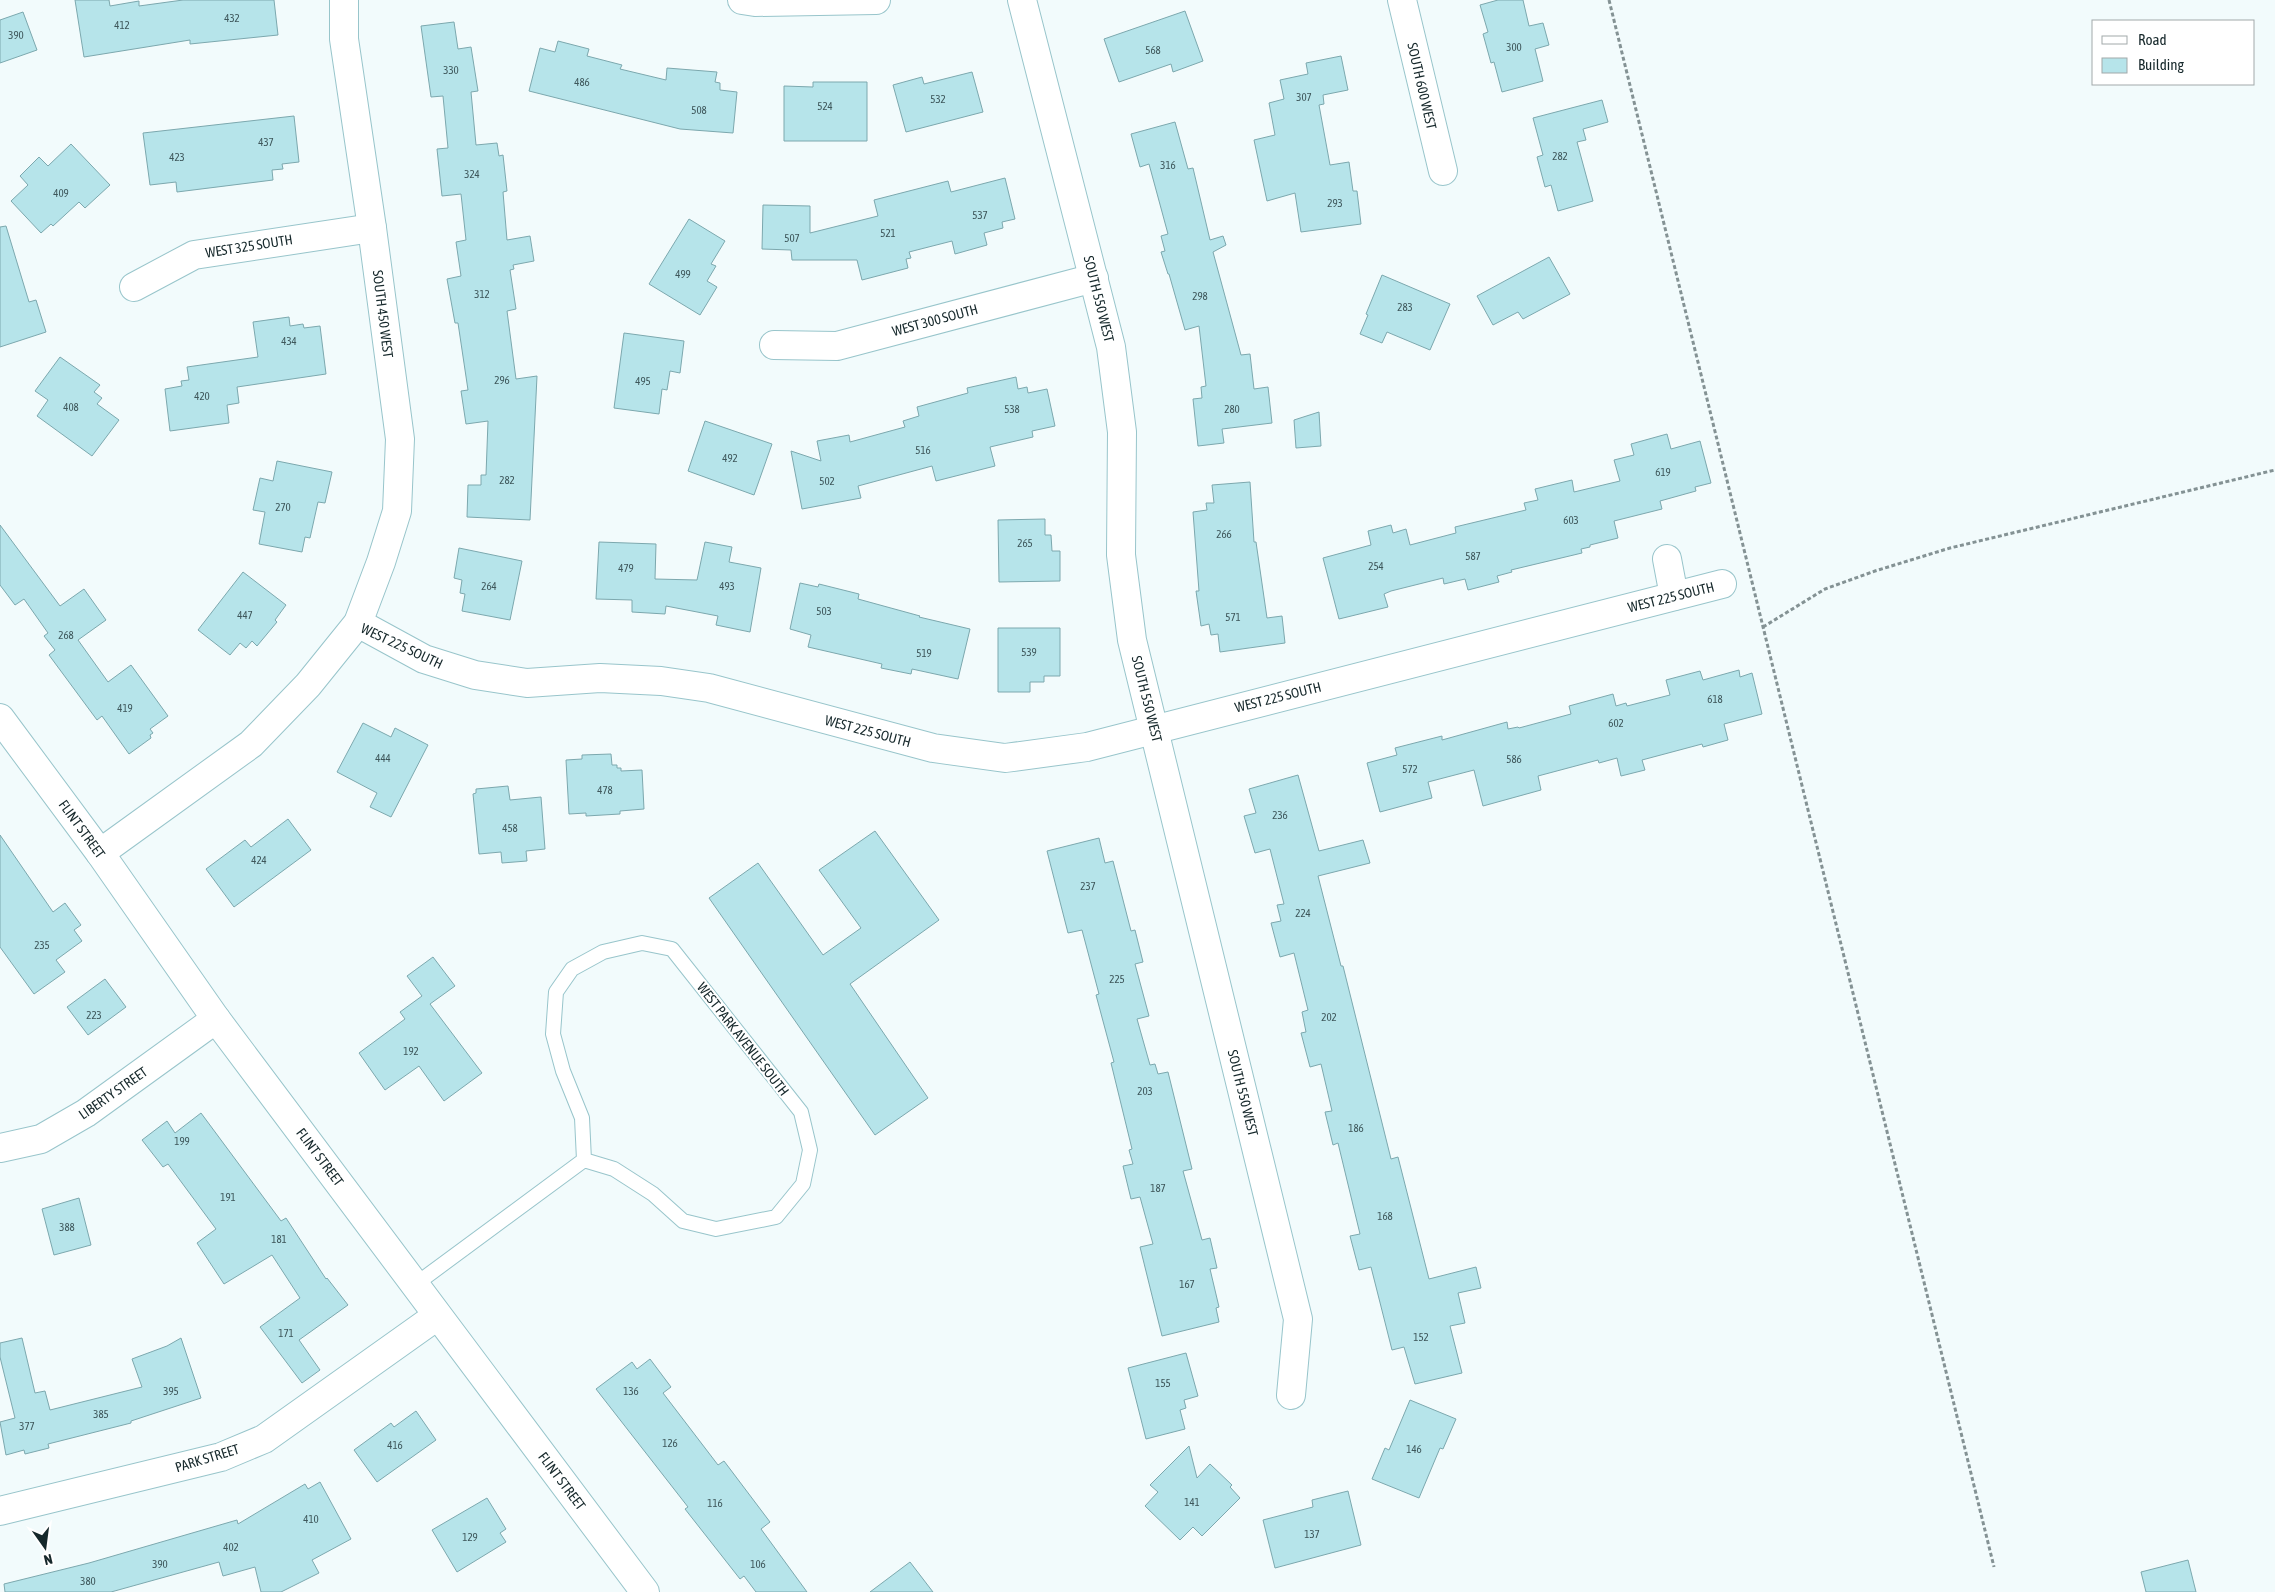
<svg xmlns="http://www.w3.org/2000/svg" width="2275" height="1592" font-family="'Asap Condensed',sans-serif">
<rect width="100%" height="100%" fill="#f2fbfc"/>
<g fill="#b6e4ea" stroke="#7ca8ae">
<path d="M 75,0 L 109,0 L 110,6 L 139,1 L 139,6 L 183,0 L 274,0 L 278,35 L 190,44 L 190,40 L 84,57 Z"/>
<path d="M 1498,0 L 1523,0 L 1529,26 L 1543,23 L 1549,45 L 1535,49 L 1543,81 L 1502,92 L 1494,62 L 1491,63 L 1483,34 L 1488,32 L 1480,5 Z"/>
<path d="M 1185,11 L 1203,61 L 1173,72 L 1171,64 L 1119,82 L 1104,39 Z"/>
<path d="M 23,12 L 37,50 L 0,63 L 0,20 Z"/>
<path d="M 454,22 L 458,49 L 471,47 L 478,91 L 471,92 L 476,145 L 497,143 L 499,156 L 503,155 L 507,191 L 503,192 L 507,240 L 530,236 L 534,261 L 513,265 L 514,269 L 510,270 L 516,309 L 507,311 L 516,379 L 537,376 L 530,520 L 467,517 L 468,485 L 481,485 L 481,475 L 486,475 L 488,421 L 466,424 L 461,391 L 468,390 L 458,323 L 455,323 L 447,279 L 461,276 L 456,242 L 466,240 L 461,194 L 442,196 L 437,149 L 448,148 L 443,96 L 431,97 L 421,26 Z"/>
<path d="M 558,41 L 589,49 L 587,56 L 622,65 L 620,69 L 666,80 L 667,68 L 717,72 L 715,82 L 720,83 L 720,90 L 737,92 L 733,133 L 680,129 L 529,91 L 540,48 L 555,52 Z"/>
<path d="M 1341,56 L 1348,90 L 1323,95 L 1324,104 L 1319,105 L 1330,165 L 1349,162 L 1353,191 L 1357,191 L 1361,224 L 1301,232 L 1295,193 L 1267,201 L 1254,140 L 1275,135 L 1269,103 L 1284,99 L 1280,80 L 1308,74 L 1306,63 Z"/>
<path d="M 972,72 L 983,112 L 906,132 L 893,85 L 922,77 L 924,84 Z"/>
<path d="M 813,82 L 867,82 L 867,141 L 784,141 L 784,86 L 813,87 Z"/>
<path d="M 1602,100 L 1608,122 L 1583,129 L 1586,140 L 1577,142 L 1593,201 L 1558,211 L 1551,185 L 1545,187 L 1537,157 L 1543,155 L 1533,118 Z"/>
<path d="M 294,116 L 299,162 L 282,164 L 283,169 L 272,170 L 273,180 L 177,192 L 176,182 L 150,185 L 143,133 Z"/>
<path d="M 1175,122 L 1188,169 L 1193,168 L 1210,240 L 1223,236 L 1226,245 L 1213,252 L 1241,355 L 1250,354 L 1254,389 L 1268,387 L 1272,423 L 1222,429 L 1224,443 L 1198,446 L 1193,399 L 1202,398 L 1201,387 L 1206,386 L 1199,326 L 1185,330 L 1169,274 L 1168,274 L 1161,252 L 1165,251 L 1161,236 L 1168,234 L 1149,164 L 1140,167 L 1131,134 Z"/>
<path d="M 71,144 L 110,185 L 85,208 L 79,202 L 53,226 L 51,224 L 41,233 L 11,201 L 28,185 L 20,176 L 39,157 L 48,166 Z"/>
<path d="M 1005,178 L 1015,219 L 1002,222 L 1003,228 L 984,233 L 987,245 L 955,254 L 952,241 L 909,252 L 911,258 L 906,259 L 908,268 L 862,280 L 857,260 L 792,260 L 791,250 L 762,249 L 763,205 L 810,206 L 810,233 L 878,216 L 874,200 L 948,181 L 951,192 Z"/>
<path d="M 689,219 L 725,241 L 711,264 L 716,266 L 707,281 L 717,287 L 700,315 L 649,284 Z"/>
<path d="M 6,226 L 29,302 L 36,300 L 46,332 L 0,347 L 0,227 Z"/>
<path d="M 1549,257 L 1570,294 L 1523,319 L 1518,312 L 1493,325 L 1477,296 Z"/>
<path d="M 1382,275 L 1450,304 L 1430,350 L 1387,332 L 1382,343 L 1360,334 L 1368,315 L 1366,314 Z"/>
<path d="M 289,317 L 290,326 L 303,324 L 304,328 L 320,326 L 326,374 L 237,387 L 239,403 L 227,405 L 229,423 L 170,431 L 165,389 L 182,386 L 181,381 L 189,380 L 187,367 L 258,357 L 253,322 Z"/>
<path d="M 624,333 L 684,341 L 680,373 L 670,371 L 667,390 L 662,389 L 659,414 L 614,408 Z"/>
<path d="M 60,357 L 100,385 L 94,392 L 102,398 L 97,404 L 119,420 L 92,456 L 37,416 L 48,400 L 35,391 Z"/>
<path d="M 1016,377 L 1018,389 L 1027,387 L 1028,393 L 1047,389 L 1055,426 L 1032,431 L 1033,437 L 990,447 L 995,466 L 936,481 L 932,466 L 858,486 L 861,498 L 802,509 L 791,451 L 821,461 L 817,441 L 849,435 L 850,442 L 905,427 L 903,421 L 919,416 L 917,407 L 968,393 L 967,388 Z"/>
<path d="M 1319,412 L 1321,446 L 1296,448 L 1294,420 Z"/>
<path d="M 705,421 L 772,444 L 754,495 L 688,471 Z"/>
<path d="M 1667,434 L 1671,449 L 1700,441 L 1711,483 L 1695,487 L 1696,491 L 1660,501 L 1662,509 L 1614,521 L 1618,538 L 1590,545 L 1590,547 L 1581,549 L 1582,553 L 1511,570 L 1512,572 L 1497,576 L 1499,582 L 1468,590 L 1465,579 L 1444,584 L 1443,578 L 1391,591 L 1384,594 L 1388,607 L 1339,619 L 1323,558 L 1371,545 L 1368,531 L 1391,525 L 1393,533 L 1406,529 L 1410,545 L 1456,533 L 1455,527 L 1526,510 L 1524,503 L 1538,500 L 1535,489 L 1572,480 L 1574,492 L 1620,481 L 1614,460 L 1634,455 L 1631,444 Z"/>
<path d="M 277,461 L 332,472 L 325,503 L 318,502 L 310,538 L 305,537 L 302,552 L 259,544 L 265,512 L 253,510 L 260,478 L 273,481 Z"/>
<path d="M 1250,482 L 1254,542 L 1256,542 L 1267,618 L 1282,616 L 1285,643 L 1220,652 L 1218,634 L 1211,635 L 1209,624 L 1201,626 L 1196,591 L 1199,591 L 1193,512 L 1207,510 L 1206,503 L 1214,503 L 1212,485 Z"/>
<path d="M 1045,519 L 1045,535 L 1051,535 L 1052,551 L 1060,551 L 1060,581 L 999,582 L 998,520 Z"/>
<path d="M 0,525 L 60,606 L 84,589 L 106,620 L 78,640 L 108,682 L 131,665 L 168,716 L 150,729 L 153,733 L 150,735 L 151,738 L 129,754 L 102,716 L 97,720 L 49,655 L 55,650 L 44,636 L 48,633 L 24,599 L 15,605 L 0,585 Z"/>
<path d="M 599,542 L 656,544 L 655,579 L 697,580 L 705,542 L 732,547 L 729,562 L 761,568 L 750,632 L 716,625 L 718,616 L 666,606 L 665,614 L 632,612 L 632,600 L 596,599 Z"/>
<path d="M 459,548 L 522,561 L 510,620 L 462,611 L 465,594 L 460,593 L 462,580 L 454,578 Z"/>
<path d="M 243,572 L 286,605 L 275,620 L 277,622 L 257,646 L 252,641 L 246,648 L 240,643 L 230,655 L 198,630 Z"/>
<path d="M 800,583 L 818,587 L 819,584 L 859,594 L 858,599 L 920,616 L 919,617 L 970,629 L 958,679 L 912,669 L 911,674 L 881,668 L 882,664 L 808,647 L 811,635 L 790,629 Z"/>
<path d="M 998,628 L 1060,628 L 1060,676 L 1044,676 L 1044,682 L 1030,682 L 1030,692 L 998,692 Z"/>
<path d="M 1739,670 L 1740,677 L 1752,673 L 1762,714 L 1724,724 L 1728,740 L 1703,747 L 1702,744 L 1642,760 L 1645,770 L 1621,776 L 1617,758 L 1599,763 L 1598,760 L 1538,776 L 1541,790 L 1483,806 L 1474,770 L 1428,782 L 1432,798 L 1380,812 L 1367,763 L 1397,755 L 1395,748 L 1442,736 L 1442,740 L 1507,722 L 1508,729 L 1518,727 L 1519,728 L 1571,714 L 1569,706 L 1613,694 L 1616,706 L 1626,703 L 1627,706 L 1670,695 L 1666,680 L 1700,671 L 1703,680 Z"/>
<path d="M 363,723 L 391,737 L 395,728 L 428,745 L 391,817 L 370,807 L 377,793 L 337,772 Z"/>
<path d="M 611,754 L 612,765 L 617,765 L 617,768 L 621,768 L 621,771 L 642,770 L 644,809 L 620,811 L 620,814 L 586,816 L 586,813 L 569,814 L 566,760 L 582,759 L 582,755 Z"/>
<path d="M 1298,775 L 1319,851 L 1363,840 L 1370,863 L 1318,876 L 1341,966 L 1343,966 L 1391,1159 L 1398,1157 L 1429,1279 L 1476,1267 L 1481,1288 L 1458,1293 L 1465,1323 L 1450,1326 L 1462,1373 L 1415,1384 L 1404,1347 L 1392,1350 L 1371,1267 L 1359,1270 L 1350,1236 L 1360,1234 L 1338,1143 L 1333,1145 L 1325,1112 L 1332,1111 L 1321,1064 L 1310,1067 L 1301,1033 L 1306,1032 L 1302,1012 L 1308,1010 L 1294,953 L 1280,957 L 1271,923 L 1281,921 L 1277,905 L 1284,904 L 1270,849 L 1255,853 L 1244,816 L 1256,813 L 1249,789 Z"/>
<path d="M 508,786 L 510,800 L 541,797 L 545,849 L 526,851 L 527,861 L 502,863 L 501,852 L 479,854 L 473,794 L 476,793 L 476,789 Z"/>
<path d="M 288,819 L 311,850 L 234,907 L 206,869 L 245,840 L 251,847 Z"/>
<path d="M 875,831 L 939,920 L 850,984 L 928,1098 L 875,1135 L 709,898 L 758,863 L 823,955 L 861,928 L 819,870 Z"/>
<path d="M 0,835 L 53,912 L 65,903 L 81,925 L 74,930 L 82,941 L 56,960 L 65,972 L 34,994 L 0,947 Z"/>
<path d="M 1099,838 L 1105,863 L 1113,861 L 1131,931 L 1135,930 L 1143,962 L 1135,964 L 1149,1016 L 1137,1019 L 1150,1065 L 1155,1064 L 1158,1074 L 1168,1072 L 1192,1169 L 1183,1171 L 1202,1240 L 1210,1238 L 1217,1268 L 1210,1269 L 1219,1307 L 1216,1308 L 1219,1322 L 1162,1336 L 1140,1247 L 1153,1244 L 1140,1197 L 1131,1199 L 1123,1166 L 1133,1164 L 1129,1150 L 1132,1149 L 1111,1063 L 1114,1062 L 1096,995 L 1099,994 L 1082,930 L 1068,933 L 1047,851 Z"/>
<path d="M 433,957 L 455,986 L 430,1004 L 482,1073 L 444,1101 L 419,1066 L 385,1090 L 359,1053 L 405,1019 L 400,1012 L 422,996 L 407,976 Z"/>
<path d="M 105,979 L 126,1007 L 88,1035 L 67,1007 Z"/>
<path d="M 201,1113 L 281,1221 L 286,1218 L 326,1279 L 327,1278 L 348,1305 L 299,1340 L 320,1370 L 302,1383 L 260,1327 L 300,1298 L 272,1255 L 224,1284 L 197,1243 L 216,1229 L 168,1164 L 163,1167 L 142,1140 L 167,1121 L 175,1133 Z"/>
<path d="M 79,1198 L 91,1245 L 54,1255 L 42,1209 Z"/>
<path d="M 22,1338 L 35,1393 L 45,1391 L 50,1410 L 142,1387 L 132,1359 L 167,1346 L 181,1338 L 201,1398 L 131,1421 L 131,1423 L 48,1444 L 49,1448 L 25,1454 L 24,1450 L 6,1455 L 0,1422 L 15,1418 L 0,1357 L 0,1343 Z"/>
<path d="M 1186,1353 L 1198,1396 L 1184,1400 L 1186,1408 L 1180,1410 L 1185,1429 L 1146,1439 L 1128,1368 Z"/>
<path d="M 650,1359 L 671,1387 L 663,1393 L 718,1465 L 724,1461 L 770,1522 L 761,1529 L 807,1592 L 756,1592 L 744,1576 L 740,1579 L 685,1509 L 688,1507 L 596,1389 L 632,1362 L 637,1369 Z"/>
<path d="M 1410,1400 L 1456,1419 L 1443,1449 L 1440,1448 L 1419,1498 L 1372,1479 L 1385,1448 L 1389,1450 Z"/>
<path d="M 416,1411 L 436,1440 L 377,1482 L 354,1450 L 391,1423 L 394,1427 Z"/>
<path d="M 1189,1446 L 1197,1478 L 1210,1464 L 1232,1485 L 1230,1487 L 1240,1498 L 1202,1536 L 1193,1527 L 1180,1540 L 1145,1506 L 1158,1492 L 1150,1485 Z"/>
<path d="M 320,1482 L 351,1539 L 312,1560 L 319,1573 L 281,1592 L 261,1592 L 255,1567 L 223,1576 L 219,1562 L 111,1592 L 5,1592 L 4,1584 L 89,1563 L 237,1520 L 238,1524 L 305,1484 L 308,1489 Z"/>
<path d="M 1348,1491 L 1361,1545 L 1275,1568 L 1263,1520 L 1313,1507 L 1312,1500 Z"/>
<path d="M 487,1498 L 506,1529 L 500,1533 L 506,1542 L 457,1572 L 432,1530 Z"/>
<path d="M 2188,1560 L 2196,1592 L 2146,1592 L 2141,1572 Z"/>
<path d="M 910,1562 L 933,1592 L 870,1592 Z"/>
</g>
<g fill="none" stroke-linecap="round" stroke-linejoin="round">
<defs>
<path id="service" d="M 416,1284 L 584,1160 L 614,1169 L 653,1194 L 683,1221 L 716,1229 L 776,1217 L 803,1184 L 810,1150 L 801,1112 L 672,949 L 642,943 L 603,952 L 572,969 L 556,992 L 553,1034 L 563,1071 L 582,1118 L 584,1160"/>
<g id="minor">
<path d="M 742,0 L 755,2 L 876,0"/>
<path d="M 1022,0 L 1111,347 L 1122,432 L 1121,555 L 1132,640 L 1298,1319 L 1291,1395"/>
<path d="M 1402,0 L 1443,171"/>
<path d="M 134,287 L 194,255 L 372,228"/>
<path d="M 774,345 L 837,346 L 1094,278"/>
<path d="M 1667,559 L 1674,596"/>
<path d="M 358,623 L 424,659 L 475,675 L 527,683 L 600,678 L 661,681 L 709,688 L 933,748 L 1005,758 L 1087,747 L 1722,584"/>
<path d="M 100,853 L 251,744 L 308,685 L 358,623 L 381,562 L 397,511 L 400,439 L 372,228 L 344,39 L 344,0"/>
<path d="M 0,1148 L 41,1139 L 86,1113 L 216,1019"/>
<path d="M 0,1511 L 221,1457 L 264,1439 L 437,1316"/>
</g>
<path id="tertiary" d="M 0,718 L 100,853 L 216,1019 L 645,1592"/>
</defs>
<use href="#service" stroke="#98c5cb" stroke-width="16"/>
<use href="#minor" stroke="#98c5cb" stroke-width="30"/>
<use href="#tertiary" stroke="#98c5cb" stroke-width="30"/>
<g stroke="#849294" stroke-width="3" stroke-dasharray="4 2.5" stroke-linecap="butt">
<path d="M 1609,0 L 1994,1567"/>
<path d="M 1763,627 L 1825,589 L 1875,571 L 1950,548 L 2275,470"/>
</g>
<use href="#service" stroke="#fff" stroke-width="14"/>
<use href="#minor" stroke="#fff" stroke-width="28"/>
<use href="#tertiary" stroke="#fff" stroke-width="28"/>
</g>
<g text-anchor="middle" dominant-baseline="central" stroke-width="4" stroke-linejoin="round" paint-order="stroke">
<g font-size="11" fill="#3e575b">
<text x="232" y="18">432</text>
<text x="122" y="25">412</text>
<text x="16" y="35">390</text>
<text x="1514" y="47">300</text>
<text x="1153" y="50">568</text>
<text x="451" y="70">330</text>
<text x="582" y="82">486</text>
<text x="1304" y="97">307</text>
<text x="938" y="99">532</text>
<text x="825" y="106">524</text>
<text x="699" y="110">508</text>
<text x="266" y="142">437</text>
<text x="1560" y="156">282</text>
<text x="177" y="157">423</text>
<text x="1168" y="165">316</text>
<text x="472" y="174">324</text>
<text x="61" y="193">409</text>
<text x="1335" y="203">293</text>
<text x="980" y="215">537</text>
<text x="888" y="233">521</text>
<text x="792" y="238">507</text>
<text x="683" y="274">499</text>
<text x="482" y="294">312</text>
<text x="1200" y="296">298</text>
<text x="1405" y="307">283</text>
<text x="289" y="341">434</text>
<text x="502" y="380">296</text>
<text x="643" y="381">495</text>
<text x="202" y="396">420</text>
<text x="71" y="407">408</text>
<text x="1012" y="409">538</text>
<text x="1232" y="409">280</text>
<text x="923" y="450">516</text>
<text x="730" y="458">492</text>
<text x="1663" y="472">619</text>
<text x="507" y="480">282</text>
<text x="827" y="481">502</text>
<text x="283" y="507">270</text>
<text x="1571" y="520">603</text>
<text x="1224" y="534">266</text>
<text x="1025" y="543">265</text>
<text x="1473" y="556">587</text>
<text x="1376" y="566">254</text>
<text x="626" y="568">479</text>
<text x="489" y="586">264</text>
<text x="727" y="586">493</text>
<text x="824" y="611">503</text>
<text x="245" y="615">447</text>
<text x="1233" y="617">571</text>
<text x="66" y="635">268</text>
<text x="1029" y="652">539</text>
<text x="924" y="653">519</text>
<text x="1715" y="699">618</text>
<text x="125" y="708">419</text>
<text x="1616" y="723">602</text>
<text x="383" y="758">444</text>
<text x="1514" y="759">586</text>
<text x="1410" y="769">572</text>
<text x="605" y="790">478</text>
<text x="1280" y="815">236</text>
<text x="510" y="828">458</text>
<text x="259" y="860">424</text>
<text x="1088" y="886">237</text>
<text x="1303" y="913">224</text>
<text x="42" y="945">235</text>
<text x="1117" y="979">225</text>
<text x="94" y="1015">223</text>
<text x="1329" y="1017">202</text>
<text x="411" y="1051">192</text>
<text x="1145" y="1091">203</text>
<text x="1356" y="1128">186</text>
<text x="182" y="1141">199</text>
<text x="1158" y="1188">187</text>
<text x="228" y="1197">191</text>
<text x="1385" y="1216">168</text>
<text x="67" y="1227">388</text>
<text x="279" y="1239">181</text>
<text x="1187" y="1284">167</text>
<text x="286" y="1333">171</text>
<text x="1421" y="1337">152</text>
<text x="1163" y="1383">155</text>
<text x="171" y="1391">395</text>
<text x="631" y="1391">136</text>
<text x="101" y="1414">385</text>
<text x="27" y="1426">377</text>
<text x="670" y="1443">126</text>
<text x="395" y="1445">416</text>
<text x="1414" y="1449">146</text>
<text x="1192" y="1502">141</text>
<text x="715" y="1503">116</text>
<text x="311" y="1519">410</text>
<text x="1312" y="1534">137</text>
<text x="470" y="1537">129</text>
<text x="231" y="1547">402</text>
<text x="160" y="1564">390</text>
<text x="758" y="1564">106</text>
<text x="88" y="1581">380</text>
</g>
<g font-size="14" fill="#16282b" stroke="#fff">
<text transform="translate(1422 86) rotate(77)">SOUTH 600 WEST</text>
<text transform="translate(249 246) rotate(-9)">WEST 325 SOUTH</text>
<text transform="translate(1099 299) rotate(76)">SOUTH 550 WEST</text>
<text transform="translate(383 314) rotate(83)">SOUTH 450 WEST</text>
<text transform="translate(935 320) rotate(-15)">WEST 300 SOUTH</text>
<text transform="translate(1671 597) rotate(-14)">WEST 225 SOUTH</text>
<text transform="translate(402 646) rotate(25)">WEST 225 SOUTH</text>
<text transform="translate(1278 697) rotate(-14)">WEST 225 SOUTH</text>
<text transform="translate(1147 699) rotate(76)">SOUTH 550 WEST</text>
<text transform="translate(868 731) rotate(15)">WEST 225 SOUTH</text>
<text transform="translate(82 829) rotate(54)">FLINT STREET</text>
<text transform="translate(743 1039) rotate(52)">WEST PARK AVENUE SOUTH</text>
<text transform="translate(113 1093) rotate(-35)">LIBERTY STREET</text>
<text transform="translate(1243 1093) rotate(76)">SOUTH 550 WEST</text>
<text transform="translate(320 1157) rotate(53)">FLINT STREET</text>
<text transform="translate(207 1458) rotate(-17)">PARK STREET</text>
<text transform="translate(562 1481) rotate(53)">FLINT STREET</text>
</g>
</g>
<rect x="2092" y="20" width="162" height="65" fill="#ffffff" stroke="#a2a9aa"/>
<rect x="2102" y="36" width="25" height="8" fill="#ffffff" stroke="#a2a9aa"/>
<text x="2138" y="45" font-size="15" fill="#16282b">Road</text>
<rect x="2102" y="58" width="25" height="15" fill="#b6e4ea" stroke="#a2a9aa"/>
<text x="2138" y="70" font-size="15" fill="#16282b">Building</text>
<g transform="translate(45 1547) rotate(166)" stroke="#ffffff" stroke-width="4" paint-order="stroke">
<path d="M0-4L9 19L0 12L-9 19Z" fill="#16282b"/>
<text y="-8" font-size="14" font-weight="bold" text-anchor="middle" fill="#16282b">N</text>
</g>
</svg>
